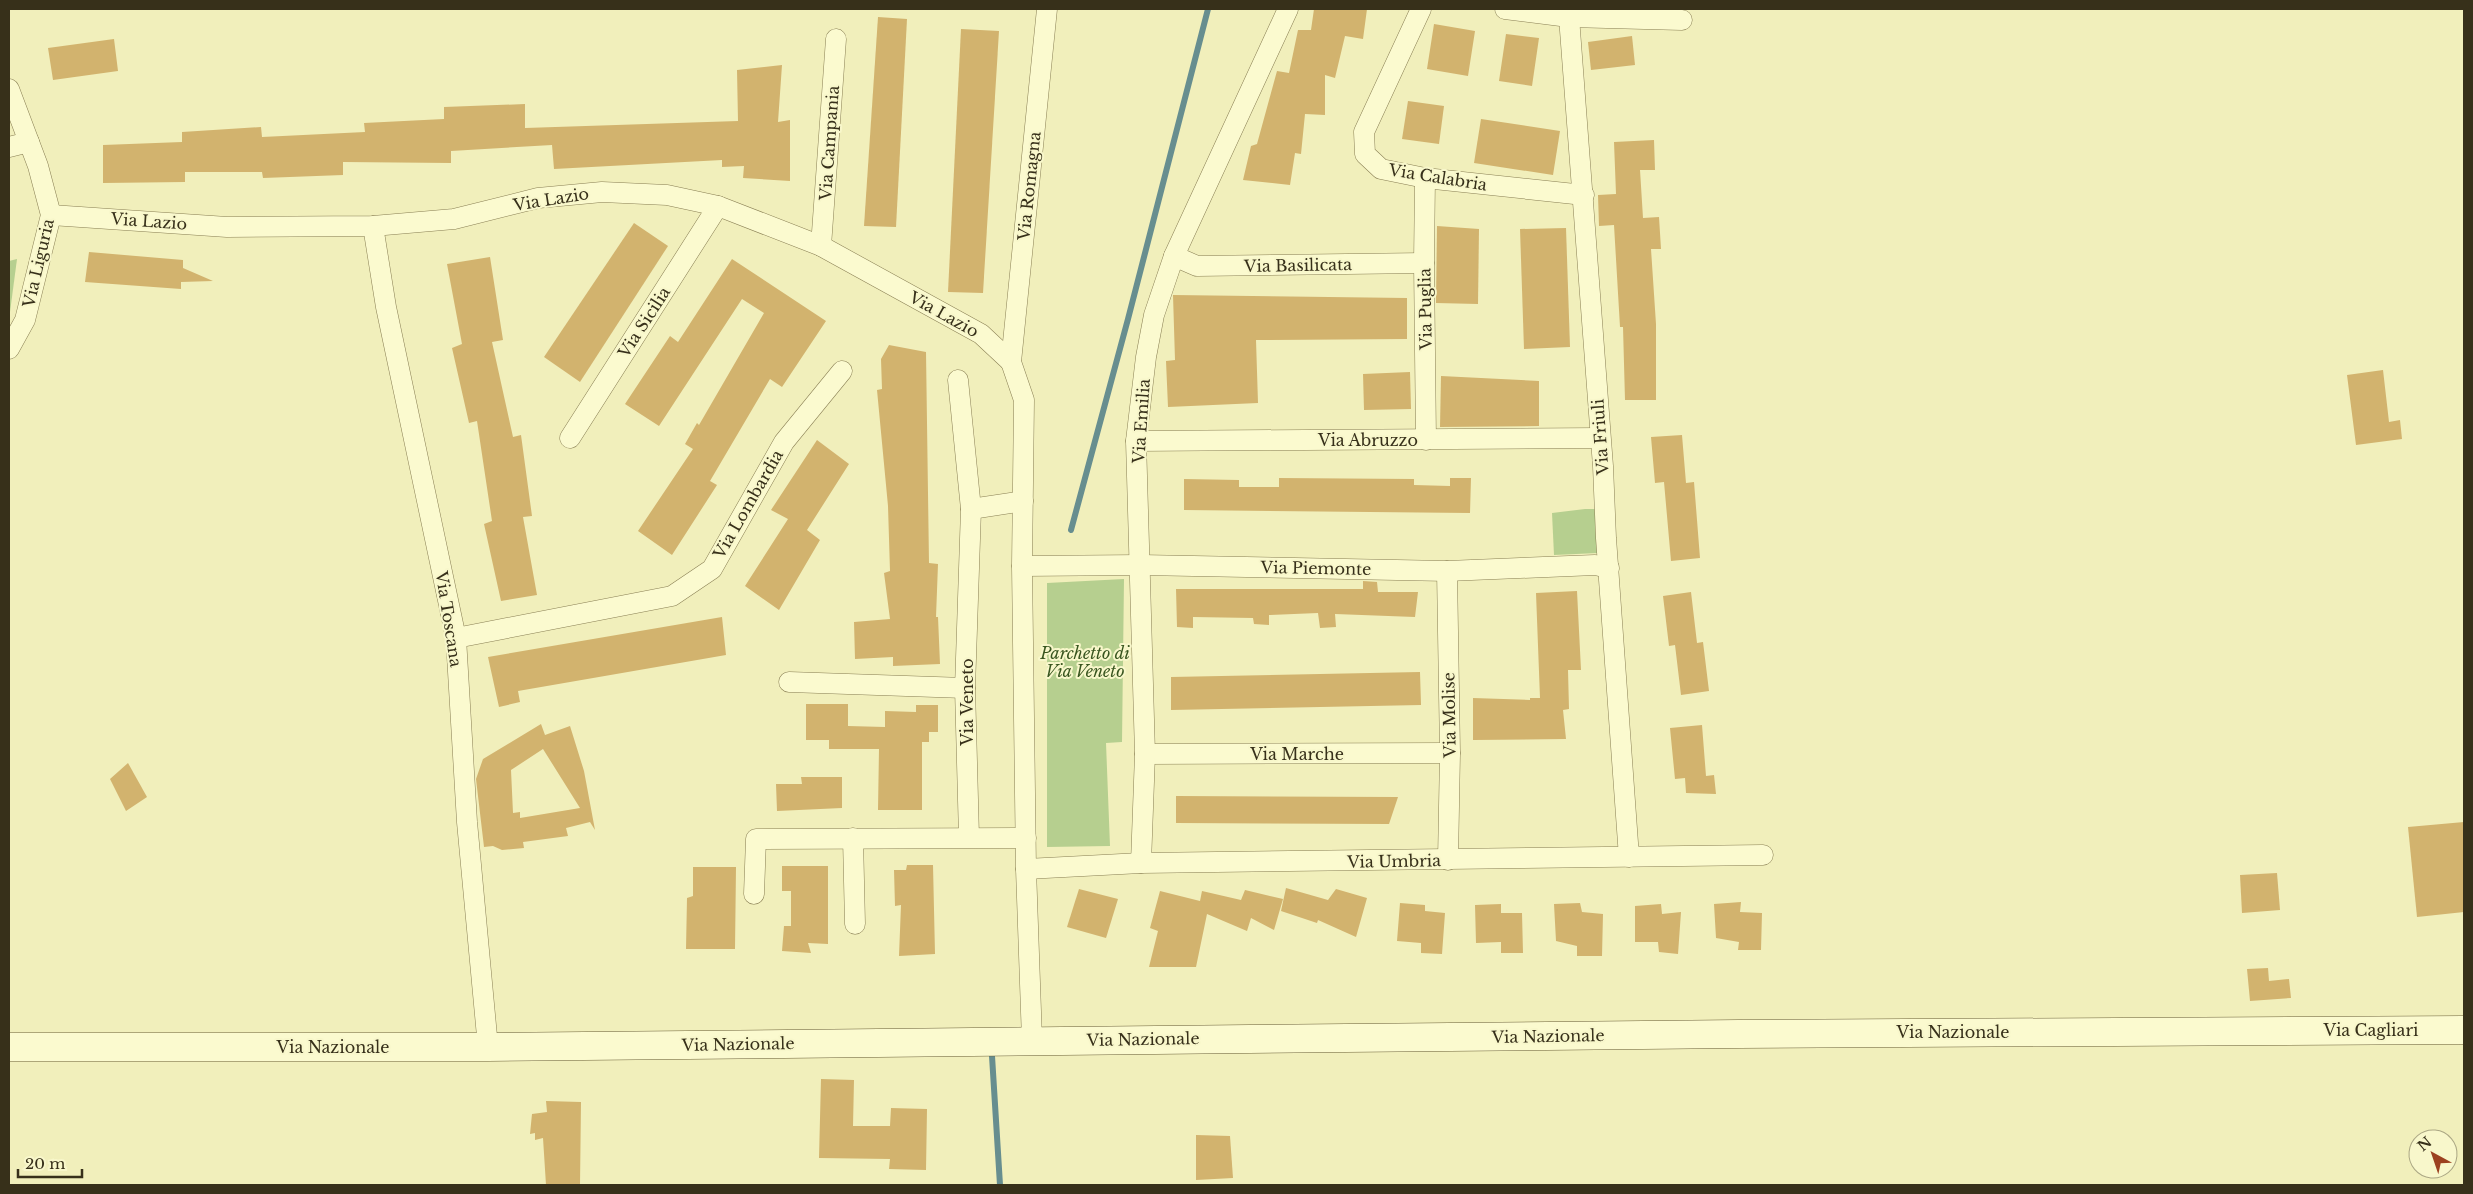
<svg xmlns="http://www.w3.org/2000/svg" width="2473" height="1194" font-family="'Libre Baskerville',serif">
<rect width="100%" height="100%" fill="#f1efbb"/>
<g fill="#b6cf8f">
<path d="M 17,259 L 10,312 L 9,315 L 9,261 Z"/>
<path d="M 1585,509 L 1596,509 L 1598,553 L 1554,555 L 1552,513 Z"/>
<path d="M 1124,579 L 1122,742 L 1106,743 L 1110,846 L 1047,847 L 1047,583 Z"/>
</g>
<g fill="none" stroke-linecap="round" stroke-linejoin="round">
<g stroke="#678e8f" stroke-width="6">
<path d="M 1071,530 L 1128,319 L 1208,9"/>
<path d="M 992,1056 L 1000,1185"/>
</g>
</g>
<g fill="#d2b36e" fill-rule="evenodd">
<path d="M 1314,9 L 1367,9 L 1363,39 L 1345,36 L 1335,78 L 1325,75 L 1325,115 L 1305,114 L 1301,154 L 1295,153 L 1290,185 L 1243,180 L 1251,146 L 1257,144 L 1277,71 L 1289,73 L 1298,30 L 1311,30 Z"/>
<path d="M 878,17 L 907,19 L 896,227 L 864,226 Z"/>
<path d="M 1434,24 L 1475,31 L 1468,76 L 1427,69 Z"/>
<path d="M 961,29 L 999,31 L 983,293 L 948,292 Z"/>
<path d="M 1506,34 L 1539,38 L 1532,86 L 1499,81 Z"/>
<path d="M 1632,36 L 1635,65 L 1591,70 L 1588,42 Z"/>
<path d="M 114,39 L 118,71 L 53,80 L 48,48 Z"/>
<path d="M 782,65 L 778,122 L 790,120 L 790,181 L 743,178 L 744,166 L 722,167 L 722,160 L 554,169 L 552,145 L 451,151 L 451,163 L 343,162 L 343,175 L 263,178 L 262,172 L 185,172 L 185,182 L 103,183 L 103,145 L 182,142 L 182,132 L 261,127 L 262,137 L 365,132 L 364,123 L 444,119 L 444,107 L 525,104 L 525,128 L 738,121 L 737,70 Z"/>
<path d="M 1408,101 L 1444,106 L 1439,144 L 1402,139 Z"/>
<path d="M 1481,119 L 1560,131 L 1553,175 L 1474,163 Z"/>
<path d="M 1654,140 L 1655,170 L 1640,170 L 1643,218 L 1659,217 L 1661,249 L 1651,249 L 1656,324 L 1656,400 L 1625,400 L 1623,327 L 1620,327 L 1614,225 L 1599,226 L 1598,195 L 1616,194 L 1614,142 Z"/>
<path d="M 634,223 L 668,246 L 580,382 L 544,357 Z"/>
<path d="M 1437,226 L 1479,229 L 1478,304 L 1436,303 Z"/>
<path d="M 1566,228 L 1570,347 L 1524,349 L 1520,229 Z"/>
<path d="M 89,252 L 183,260 L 183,268 L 213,281 L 181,282 L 181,289 L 85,282 Z"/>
<path d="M 490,257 L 503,340 L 492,342 L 513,437 L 521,435 L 532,516 L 523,517 L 537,595 L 501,601 L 484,524 L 492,521 L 477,421 L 469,423 L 452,348 L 462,344 L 447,264 Z"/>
<path d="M 732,259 L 826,321 L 782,387 L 770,379 L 710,481 L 717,485 L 672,555 L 638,531 L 693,449 L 685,444 L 697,423 L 699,425 L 764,313 L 742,299 L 659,426 L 625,404 L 670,336 L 678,342 Z"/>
<path d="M 1173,295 L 1407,298 L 1407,339 L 1256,340 L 1258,403 L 1168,407 L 1166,361 L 1175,360 Z"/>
<path d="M 889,345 L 926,352 L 929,563 L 938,564 L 936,617 L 938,617 L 940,664 L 893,666 L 893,657 L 855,659 L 854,622 L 890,619 L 884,573 L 890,571 L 888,506 L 877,390 L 882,389 L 881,359 Z"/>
<path d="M 2383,370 L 2389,422 L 2400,420 L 2402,439 L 2356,445 L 2347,375 Z"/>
<path d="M 1410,372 L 1411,409 L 1364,410 L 1363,374 Z"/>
<path d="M 1441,376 L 1539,381 L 1539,426 L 1440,427 Z"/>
<path d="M 1682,435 L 1686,483 L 1694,482 L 1700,558 L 1671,561 L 1664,482 L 1655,483 L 1651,437 Z"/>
<path d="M 817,440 L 849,464 L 807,530 L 820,540 L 779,610 L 745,586 L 788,519 L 771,510 Z"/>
<path d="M 1279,478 L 1414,479 L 1414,485 L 1450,486 L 1450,478 L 1471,478 L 1470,513 L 1184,510 L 1184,479 L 1239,480 L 1239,487 L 1279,487 Z"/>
<path d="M 1363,581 L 1377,582 L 1378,592 L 1418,592 L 1415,617 L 1335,614 L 1336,627 L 1320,628 L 1318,613 L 1269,615 L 1269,625 L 1254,624 L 1253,618 L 1193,617 L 1193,628 L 1177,627 L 1176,589 L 1363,589 Z"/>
<path d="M 1577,591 L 1581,670 L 1568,670 L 1569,709 L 1563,710 L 1566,739 L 1473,740 L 1473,698 L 1530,700 L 1530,698 L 1540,698 L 1536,593 Z"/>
<path d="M 1691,592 L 1697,643 L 1703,642 L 1709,691 L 1681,695 L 1675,645 L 1669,646 L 1663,596 Z"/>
<path d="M 722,617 L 726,655 L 518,691 L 520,702 L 499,707 L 488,657 Z"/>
<path d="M 1420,672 L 1421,705 L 1171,710 L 1171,677 Z"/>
<path d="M 806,704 L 848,704 L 848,726 L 885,727 L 885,711 L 916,712 L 916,705 L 938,705 L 938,732 L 929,732 L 929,742 L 922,742 L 922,810 L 878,810 L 879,749 L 829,749 L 829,740 L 806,740 Z"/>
<path d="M 541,724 L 545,735 L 570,726 L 584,771 L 595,830 L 590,822 L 566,828 L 568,836 L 523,842 L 524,848 L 502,850 L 493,846 L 484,847 L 476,779 L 483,759 ZM 543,749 L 580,808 L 520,818 L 520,812 L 513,813 L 511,770 Z"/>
<path d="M 1702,725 L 1706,776 L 1714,775 L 1716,794 L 1686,793 L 1685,778 L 1675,779 L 1670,728 Z"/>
<path d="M 128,763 L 147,797 L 126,811 L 110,779 Z"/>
<path d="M 801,777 L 842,777 L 842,808 L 777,811 L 776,784 L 802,784 Z"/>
<path d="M 1176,796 L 1398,797 L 1389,824 L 1176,823 Z"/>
<path d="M 2464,822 L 2464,912 L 2417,917 L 2408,827 Z"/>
<path d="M 907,865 L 933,865 L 935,954 L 899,956 L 901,905 L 895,906 L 894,870 L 906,870 Z"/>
<path d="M 782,866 L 828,866 L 828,944 L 808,943 L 811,953 L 782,951 L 784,926 L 791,926 L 791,891 L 782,891 Z"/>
<path d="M 693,867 L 736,867 L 735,949 L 686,949 L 687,898 L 693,896 Z"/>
<path d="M 2277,873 L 2280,910 L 2242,913 L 2240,875 Z"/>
<path d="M 1286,888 L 1328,900 L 1336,889 L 1367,898 L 1356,937 L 1318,920 L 1317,923 L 1281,911 Z"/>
<path d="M 1079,889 L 1118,899 L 1106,938 L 1067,927 Z"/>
<path d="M 1245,890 L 1283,899 L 1274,930 L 1251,918 L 1247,931 L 1207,914 L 1196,967 L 1149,967 L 1158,931 L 1150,928 L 1160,891 L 1200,901 L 1202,891 L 1241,900 Z"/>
<path d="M 1741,902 L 1740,912 L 1762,913 L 1761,950 L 1738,950 L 1739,942 L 1716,938 L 1714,904 Z"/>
<path d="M 1400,903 L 1425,905 L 1425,911 L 1445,913 L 1442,954 L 1421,953 L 1421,943 L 1397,941 Z"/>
<path d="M 1580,903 L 1582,912 L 1603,914 L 1602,956 L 1577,956 L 1577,946 L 1556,941 L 1554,904 Z"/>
<path d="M 1501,904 L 1501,913 L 1522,913 L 1523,953 L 1501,953 L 1501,942 L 1476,943 L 1475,905 Z"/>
<path d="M 1661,904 L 1662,914 L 1681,912 L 1678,954 L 1659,952 L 1658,942 L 1635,942 L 1635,906 Z"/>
<path d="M 2268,968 L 2269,981 L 2289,979 L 2291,998 L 2250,1001 L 2247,969 Z"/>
<path d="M 821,1079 L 854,1080 L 853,1126 L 890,1126 L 891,1108 L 927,1109 L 926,1170 L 889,1169 L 890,1159 L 819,1158 Z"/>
<path d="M 546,1101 L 581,1102 L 580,1185 L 546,1185 L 543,1138 L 535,1140 L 535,1133 L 530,1134 L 532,1114 L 547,1112 Z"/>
<path d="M 1196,1135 L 1230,1136 L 1233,1178 L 1196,1180 Z"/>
</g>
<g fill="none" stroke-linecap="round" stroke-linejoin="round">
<defs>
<g id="street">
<path d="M 1421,9 L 1364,132 L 1365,154 L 1381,169 L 1425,178 L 1584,195"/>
<path d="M 1505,9 L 1569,17 L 1682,20"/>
<path d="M 1569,17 L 1603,466 L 1606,538 L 1629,857"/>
<path d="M 9,89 L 38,166 L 51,215 L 25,320 L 9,349"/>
<path d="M 9,147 L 29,142"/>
<path d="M 1425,178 L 1424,263 L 1426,440"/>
<path d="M 51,215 L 227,227 L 373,226 L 454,219 L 538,198 L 602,192 L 667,195 L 718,206 L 821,246 L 981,334 L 1011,362"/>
<path d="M 373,226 L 386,307 L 456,638 L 467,822 L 488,1047"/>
<path d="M 821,246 L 836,39"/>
<path d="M 1174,256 L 1197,266 L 1424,263"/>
<path d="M 958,380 L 971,509"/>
<path d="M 570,438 L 718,206"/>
<path d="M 1136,441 L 1600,438"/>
<path d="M 1022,566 L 1141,565 L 1447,571 L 1595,565 L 1609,568"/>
<path d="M 1447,571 L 1450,753 L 1448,860"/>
<path d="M 456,638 L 672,596 L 712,569 L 784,442 L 842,371"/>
<path d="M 789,682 L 965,688"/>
<path d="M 1145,754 L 1450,753"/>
<path d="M 969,837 L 965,688 L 971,509 L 1023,501"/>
<path d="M 853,838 L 855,924"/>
<path d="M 1141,863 L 1145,754 L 1136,441 L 1146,357 L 1154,315 L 1174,256 L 1288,9"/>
<path d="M 1026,869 L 1141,863 L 1763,855"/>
<path d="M 754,894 L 756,839 L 1026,838"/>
<path d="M 1032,1040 L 1026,869 L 1022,566 L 1024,400 L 1011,362 L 1047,9"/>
</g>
<path id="secondary" d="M 9,1047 L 488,1047 L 1738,1034 L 2464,1030"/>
</defs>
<use href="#street" stroke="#897f54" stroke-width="21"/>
<use href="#secondary" stroke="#6a5f38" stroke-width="29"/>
<use href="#street" stroke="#fbfacf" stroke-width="20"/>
<use href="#secondary" stroke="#fbfacf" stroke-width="28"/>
</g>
<g text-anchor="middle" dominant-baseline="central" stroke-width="4" stroke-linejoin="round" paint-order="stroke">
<g font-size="16" fill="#37301a" stroke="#f8f7cb">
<text transform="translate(829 143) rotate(-86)">Via Campania</text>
<text transform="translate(1438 177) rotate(9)">Via Calabria</text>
<text transform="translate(1029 186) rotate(-84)">Via Romagna</text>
<text transform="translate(551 199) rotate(-9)">Via Lazio</text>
<text transform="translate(149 221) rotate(4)">Via Lazio</text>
<text transform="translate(38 263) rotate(-77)">Via Liguria</text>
<text transform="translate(1298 265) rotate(-1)">Via Basilicata</text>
<text transform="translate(1425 309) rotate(-91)">Via Puglia</text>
<text transform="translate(944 314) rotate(29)">Via Lazio</text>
<text transform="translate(644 322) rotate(-57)">Via Sicilia</text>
<text transform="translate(1141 421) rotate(-86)">Via Emilia</text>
<text transform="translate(1600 437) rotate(-94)">Via Friuli</text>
<text x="1368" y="440">Via Abruzzo</text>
<text transform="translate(748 504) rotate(-60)">Via Lombardia</text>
<text transform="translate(1316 568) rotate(1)">Via Piemonte</text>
<text transform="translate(449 619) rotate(81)">Via Toscana</text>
<text transform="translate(967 702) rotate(-90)">Via Veneto</text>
<text transform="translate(1449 715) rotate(-91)">Via Molise</text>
<text x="1297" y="754">Via Marche</text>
<text transform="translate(1394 861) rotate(-1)">Via Umbria</text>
<text x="2371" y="1030">Via Cagliari</text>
<text x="1953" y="1032">Via Nazionale</text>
<text transform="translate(1548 1036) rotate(-1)">Via Nazionale</text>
<text transform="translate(1143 1039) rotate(-1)">Via Nazionale</text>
<text transform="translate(738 1044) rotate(-1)">Via Nazionale</text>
<text x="333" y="1047">Via Nazionale</text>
</g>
<g font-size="16" font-style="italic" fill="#38551f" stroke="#f8f7cb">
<text x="1085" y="653">Parchetto di<tspan x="1085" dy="18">Via Veneto</tspan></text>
</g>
</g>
<rect width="2473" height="1194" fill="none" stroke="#37301a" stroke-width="20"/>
<g transform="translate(2433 1154) rotate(320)"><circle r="24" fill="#f8f7cb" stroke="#aba784"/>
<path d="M0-4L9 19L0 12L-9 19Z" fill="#9c4120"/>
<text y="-8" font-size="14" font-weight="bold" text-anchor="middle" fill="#37301a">N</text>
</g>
<path d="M18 1169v8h64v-8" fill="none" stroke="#37301a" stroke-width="2.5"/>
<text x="25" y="1169" font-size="15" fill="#37301a" stroke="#f8f7cb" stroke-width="4" paint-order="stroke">20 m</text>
</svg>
